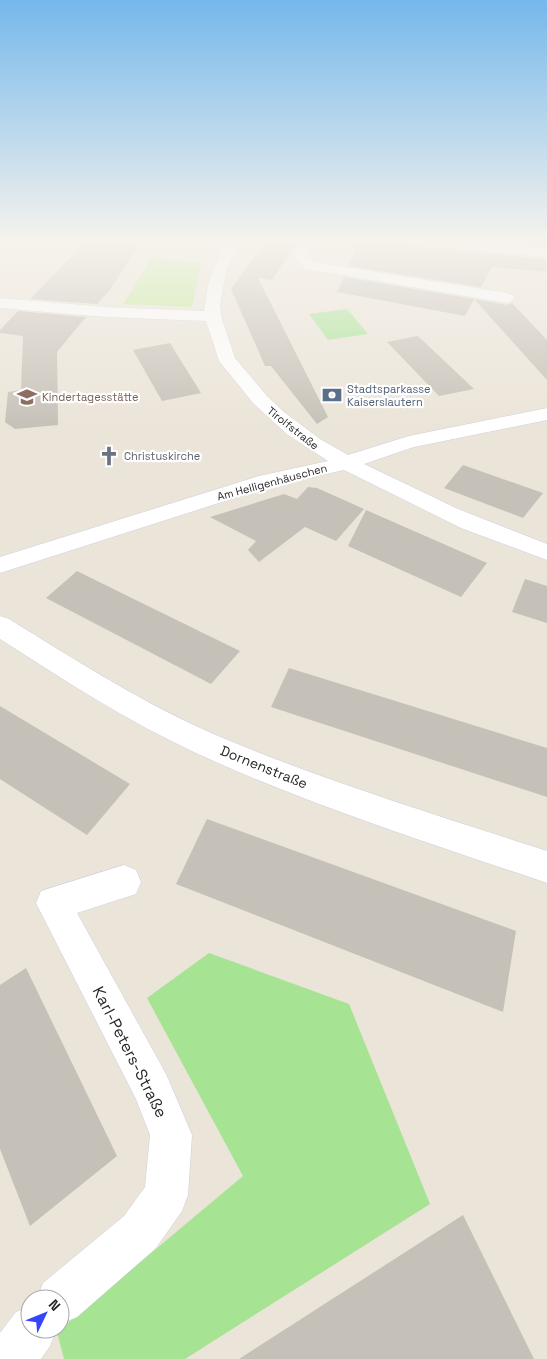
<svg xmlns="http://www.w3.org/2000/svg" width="547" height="1359" font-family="'Space Grotesk',sans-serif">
<rect width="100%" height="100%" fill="#ebe4d8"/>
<g fill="#a6e393">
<path d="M 347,309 L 368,334 L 328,340 L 309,314 Z"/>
<path d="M 209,953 L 349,1004 L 430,1204 L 185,1359 L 64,1359 L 57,1332 L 243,1176 L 147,998 Z"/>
</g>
<path fill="#baeb8e" d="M 152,258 L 201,263 L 192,307 L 123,304 Z"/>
<g fill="#c6c1b8">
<path d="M 356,239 L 389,239 L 398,245 L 546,259 L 546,272 L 492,267 L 481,287 L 349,266 L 355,251 Z"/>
<path d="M 464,239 L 545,239 L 545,247 Z"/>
<path d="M 267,240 L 297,243 L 272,280 L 258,278 L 328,417 L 317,424 L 271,366 L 265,366 L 231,289 Z"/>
<path d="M 87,241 L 138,247 L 109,291 L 97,304 L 30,299 Z"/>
<path d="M 344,277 L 474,299 L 465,316 L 337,292 Z"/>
<path d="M 474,299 L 507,305 L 512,303 L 547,340 L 547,380 Z"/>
<path d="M 18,311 L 86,317 L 57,352 L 58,425 L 15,429 L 5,422 L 8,392 L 21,390 L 23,336 L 0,333 L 0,330 Z"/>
<path d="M 418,336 L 474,389 L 439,396 L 387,342 Z"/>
<path d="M 170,343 L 201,393 L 162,401 L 133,350 Z"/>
<path d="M 463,465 L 543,493 L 523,518 L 444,488 Z"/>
<path d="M 308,487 L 317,488 L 364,509 L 336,541 L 305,527 L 259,562 L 248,550 L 256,541 L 210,517 L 284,494 L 297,499 Z"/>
<path d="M 366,510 L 398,524 L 487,563 L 461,597 L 348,546 Z"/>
<path d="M 77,571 L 150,607 L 240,651 L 211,684 L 46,598 Z"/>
<path d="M 525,579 L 547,586 L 547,623 L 512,612 Z"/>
<path d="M 289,668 L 547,748 L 547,797 L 271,707 Z"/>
<path d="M 0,706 L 130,784 L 87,835 L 0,779 Z"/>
<path d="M 207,819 L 516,931 L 503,1012 L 176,884 Z"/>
<path d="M 26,968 L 117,1156 L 30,1226 L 0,1149 L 0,985 Z"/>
<path d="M 463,1215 L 534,1359 L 239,1359 Z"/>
</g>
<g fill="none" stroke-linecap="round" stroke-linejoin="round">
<defs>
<g id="minor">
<path d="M 227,239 L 241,239 L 226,271 L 220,306 L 222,319 L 235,358 L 267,396 L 284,412 L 320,439 L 348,455 L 409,436 L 547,408 L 547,420 L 414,447 L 364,464 L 458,509 L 547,544 L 547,560 L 461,528 L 344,470 L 272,486 L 0,573 L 0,557 L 259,476 L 328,461 L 288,435 L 254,404 L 219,361 L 206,321 L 106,317 L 0,308 L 0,298 L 106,307 L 204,311 L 209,280 Z"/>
<path d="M 302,239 L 316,239 L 307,255 L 315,262 L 507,293 L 512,295 L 515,298 L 512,301 L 507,303 L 306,269 L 293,256 Z"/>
<path d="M 391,239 L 443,239 L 547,249 L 547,257 L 398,243 Z"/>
<path d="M 0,616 L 9,619 C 77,661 144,704 218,736 C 325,781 436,815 547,851 L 547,883 C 429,843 309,805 196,753 C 127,721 64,680 0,639 Z"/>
<path d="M 124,865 L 136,870 L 141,882 L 136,894 L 77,913 L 166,1074 L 192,1135 L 188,1195 L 182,1211 L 156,1248 L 77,1317 L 60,1324 L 60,1299 L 37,1299 L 43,1283 L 124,1216 L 145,1187 L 150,1135 L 136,1099 L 36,903 L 41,891 Z"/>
<path d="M 30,1306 L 30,1329 L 57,1329 L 50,1346 L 41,1359 L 0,1359 L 0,1333 L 16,1312 Z"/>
</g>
</defs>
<use href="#minor" stroke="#cecfe1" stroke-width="1"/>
<use href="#minor" fill="#fff" fill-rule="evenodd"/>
</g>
<linearGradient id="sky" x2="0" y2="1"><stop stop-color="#75b8eb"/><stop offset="0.56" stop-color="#f6f3ed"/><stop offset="1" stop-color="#f6f3ed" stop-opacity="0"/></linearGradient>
<rect width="547" height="429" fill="url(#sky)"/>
<defs>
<symbol id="bank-bare" viewBox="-9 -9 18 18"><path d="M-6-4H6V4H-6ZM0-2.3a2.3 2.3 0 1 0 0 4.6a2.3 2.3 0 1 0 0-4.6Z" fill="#5c6f8a" stroke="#fff" stroke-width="2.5" paint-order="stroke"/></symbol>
<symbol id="school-bare" viewBox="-9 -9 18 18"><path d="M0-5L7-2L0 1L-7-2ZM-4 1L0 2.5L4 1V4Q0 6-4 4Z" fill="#8d6e63" stroke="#fff" stroke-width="2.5" paint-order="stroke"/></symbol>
<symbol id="church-bare" viewBox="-9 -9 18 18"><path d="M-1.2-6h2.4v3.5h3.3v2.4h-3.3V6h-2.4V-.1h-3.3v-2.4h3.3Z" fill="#6b7280" stroke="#fff" stroke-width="2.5" paint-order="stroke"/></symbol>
</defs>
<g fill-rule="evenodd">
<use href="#bank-bare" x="318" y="381" width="28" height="28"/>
<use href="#school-bare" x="13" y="383" width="28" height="28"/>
<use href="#church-bare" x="95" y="442" width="28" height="28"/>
</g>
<g text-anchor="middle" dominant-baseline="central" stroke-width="4.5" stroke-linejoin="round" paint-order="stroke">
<g font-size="11" fill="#4e5e75" stroke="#fff" text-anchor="start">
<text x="347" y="389">Stadtsparkasse<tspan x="347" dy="13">Kaiserslautern</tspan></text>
</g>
<g font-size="11" fill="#785e54" stroke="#fff" text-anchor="start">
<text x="42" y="397">Kindertagesstätte</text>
</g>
<g font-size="11" fill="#272727" stroke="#fff">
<text transform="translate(293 428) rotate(38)">Tirolfstraße</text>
<text transform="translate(272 482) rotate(-15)">Am Heiligenhäuschen</text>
</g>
<g font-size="11" fill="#5b616d" stroke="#fff" text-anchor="start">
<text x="124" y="456">Christuskirche</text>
</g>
<g font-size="14" fill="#272727" stroke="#fff">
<text transform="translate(264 767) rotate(22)">Dornenstraße</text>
</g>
<g font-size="16" fill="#272727" stroke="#fff">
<text transform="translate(130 1052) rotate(63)">Karl-Peters-Straße</text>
</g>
</g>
<g transform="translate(45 1314) rotate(47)"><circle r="24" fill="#ffffff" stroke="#a9a9a9"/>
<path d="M0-4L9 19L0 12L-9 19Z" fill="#3345fd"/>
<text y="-8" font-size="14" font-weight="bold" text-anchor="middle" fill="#272727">N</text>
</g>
</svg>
